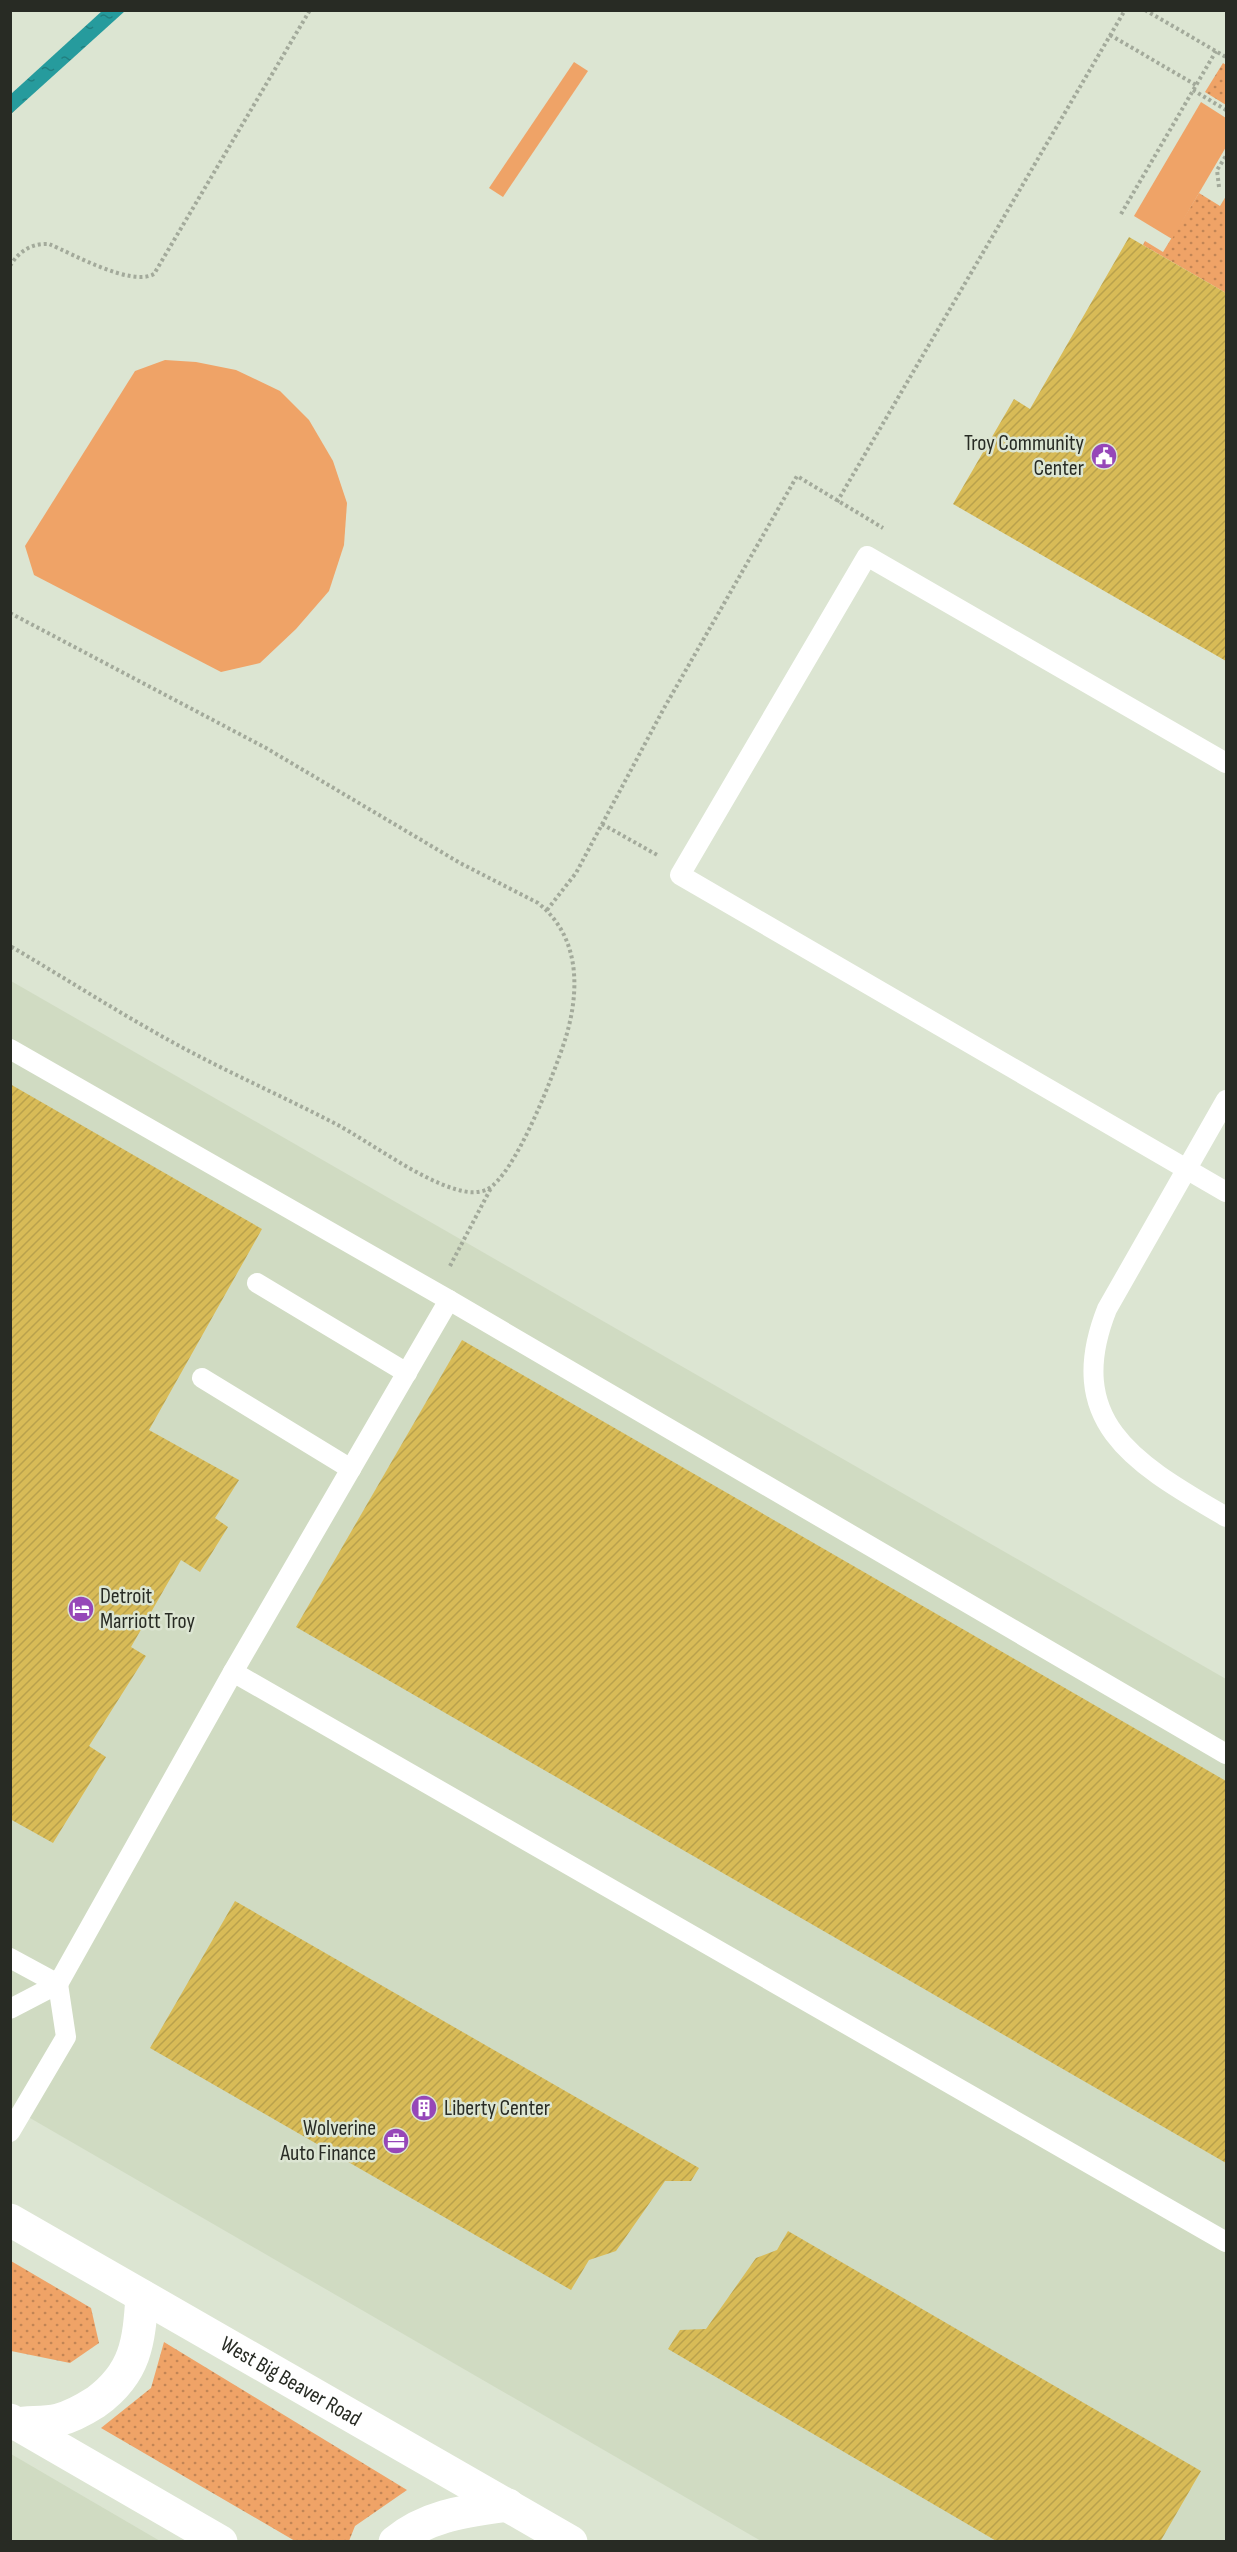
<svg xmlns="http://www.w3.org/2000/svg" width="1237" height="2552" font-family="'Sofia Sans Condensed',sans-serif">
<defs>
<pattern id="green-dots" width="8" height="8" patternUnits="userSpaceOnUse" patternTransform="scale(1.5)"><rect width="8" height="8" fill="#efa367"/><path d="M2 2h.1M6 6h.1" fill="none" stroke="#c28555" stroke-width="1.8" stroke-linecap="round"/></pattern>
<pattern id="water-ripples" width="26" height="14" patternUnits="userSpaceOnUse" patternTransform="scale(1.5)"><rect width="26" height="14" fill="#269b9d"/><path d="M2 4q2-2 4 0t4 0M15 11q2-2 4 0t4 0" fill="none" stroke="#217f80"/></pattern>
<pattern id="building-hatch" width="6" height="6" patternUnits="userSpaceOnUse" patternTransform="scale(1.5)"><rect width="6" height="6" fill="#d8bb57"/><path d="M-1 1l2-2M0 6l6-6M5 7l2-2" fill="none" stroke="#b9a14c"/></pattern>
</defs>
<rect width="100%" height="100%" fill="#dce5d2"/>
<g fill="#d0dbc2">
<path d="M 11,981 L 1226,1679 L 1226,2541 L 761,2541 L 11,2107 Z"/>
<path d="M 10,2454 L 11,2454 L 160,2541 L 11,2541 Z"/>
</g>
<g fill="url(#green-dots)">
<path d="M 1223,63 L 1226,65 L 1226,105 L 1205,92 Z"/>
<path d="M 1199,193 L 1220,206 L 1226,196 L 1226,293 L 1143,245 L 1145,241 L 1163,252 Z"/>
<path d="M 11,2261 L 91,2308 L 99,2343 L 70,2363 L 11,2351 Z"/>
<path d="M 164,2342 L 407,2490 L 355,2526 L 349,2541 L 295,2541 L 101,2428 L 151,2388 Z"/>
</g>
<g fill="#efa367">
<path d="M 574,62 L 588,71 L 503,197 L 489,188 Z"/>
<path d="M 1201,102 L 1226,118 L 1226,147 L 1172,239 L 1134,216 Z"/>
<path d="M 165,360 L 196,362 L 236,370 L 280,391 L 309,420 L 333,461 L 347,503 L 344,545 L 329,591 L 296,629 L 260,663 L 221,672 L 34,575 L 25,546 L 135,371 Z"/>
</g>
<path fill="url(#water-ripples)" d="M 102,11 L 125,11 L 11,114 L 11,94 Z"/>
<g fill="url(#building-hatch)">
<path d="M 1129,237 L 1226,293 L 1226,661 L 953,504 L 1014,399 L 1030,409 Z"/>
<path d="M 10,1084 L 262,1229 L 149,1430 L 239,1480 L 215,1518 L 228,1527 L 200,1572 L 181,1560 L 131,1647 L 146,1656 L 89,1746 L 106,1757 L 53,1843 L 10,1819 Z"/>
<path d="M 462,1340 L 1226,1781 L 1226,2163 L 296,1627 Z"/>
<path d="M 235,1901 L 699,2168 L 691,2181 L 665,2181 L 616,2251 L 589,2260 L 571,2290 L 150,2048 Z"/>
<path d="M 788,2231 L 1201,2471 L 1160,2542 L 998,2542 L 668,2349 L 680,2330 L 706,2329 L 756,2258 L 777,2250 Z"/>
</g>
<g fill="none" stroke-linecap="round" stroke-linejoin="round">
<g stroke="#a3aa9b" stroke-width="4" stroke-dasharray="3 3" stroke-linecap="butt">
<path d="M 1145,10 L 1226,57"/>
<path d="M 1110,35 L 1196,85"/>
<path d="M 1193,90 L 1226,110"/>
<path d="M 1219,187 L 1217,170 L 1226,156"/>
<path d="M 1121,214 L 1216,51"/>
<path d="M 10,266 C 19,251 32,243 49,244 C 73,254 131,287 154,274 L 310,10"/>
<path d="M 837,502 L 1125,10"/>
<path d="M 10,613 L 266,748 L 460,863 L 538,903 C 581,937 580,992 565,1040 C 555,1071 515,1177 486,1190 C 475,1194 465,1192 455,1189 C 418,1178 371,1143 336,1124 C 282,1096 227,1072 174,1043 C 119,1013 65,978 10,946"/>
<path d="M 602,824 L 659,856"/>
<path d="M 547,910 L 576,873 L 663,710 L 797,476 L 883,528"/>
<path d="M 450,1266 L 491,1188"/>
</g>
<g stroke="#fff" stroke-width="20">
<path d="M 1226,763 L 867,556 L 680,875 L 1226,1192"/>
<path d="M 10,1049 L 449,1300 L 1226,1754"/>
<path d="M 1226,1100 L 1107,1309 C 1061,1425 1140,1466 1226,1517"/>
<path d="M 257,1283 L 407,1373"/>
<path d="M 202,1378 L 351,1469"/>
<path d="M 233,1672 L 1226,2242"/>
<path d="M 10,1958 L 58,1984 L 233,1672 L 449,1300"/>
<path d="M 10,2009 L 58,1984 L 66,2037 L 10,2132"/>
</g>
<g stroke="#fff" stroke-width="33">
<path id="s1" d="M 10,2220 L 571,2542"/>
<path d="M 10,2420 L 221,2542"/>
<path d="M 16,2424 C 30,2422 45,2423 58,2420 C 71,2417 85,2409 96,2402 C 136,2373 139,2342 142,2296"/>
<path d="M 395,2542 C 428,2515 467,2511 508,2505"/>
</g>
</g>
<defs>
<symbol id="civic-disc" viewBox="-11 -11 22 22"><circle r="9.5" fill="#9647b8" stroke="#dce5d2"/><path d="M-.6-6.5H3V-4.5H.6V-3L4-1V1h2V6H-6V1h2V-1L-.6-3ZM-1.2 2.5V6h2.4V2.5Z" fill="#fff"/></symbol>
<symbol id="hotel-disc" viewBox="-11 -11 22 22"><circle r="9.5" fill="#9647b8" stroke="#dce5d2"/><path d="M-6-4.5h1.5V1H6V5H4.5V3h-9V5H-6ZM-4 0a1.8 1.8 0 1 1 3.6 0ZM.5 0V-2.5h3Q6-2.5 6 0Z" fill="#fff"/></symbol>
<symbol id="building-disc" viewBox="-11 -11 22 22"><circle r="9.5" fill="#9647b8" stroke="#dce5d2"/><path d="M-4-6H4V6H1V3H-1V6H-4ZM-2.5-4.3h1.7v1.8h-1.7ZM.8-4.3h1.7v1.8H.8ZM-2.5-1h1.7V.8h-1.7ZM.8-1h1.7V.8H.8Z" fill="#fff"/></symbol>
<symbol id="office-disc" viewBox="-11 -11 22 22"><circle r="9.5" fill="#9647b8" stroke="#dce5d2"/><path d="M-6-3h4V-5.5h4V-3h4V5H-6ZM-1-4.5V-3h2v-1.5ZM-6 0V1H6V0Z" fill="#fff"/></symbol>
</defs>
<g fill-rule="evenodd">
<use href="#civic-disc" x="1089" y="441" width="30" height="30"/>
<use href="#hotel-disc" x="66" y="1594" width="30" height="30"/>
<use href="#building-disc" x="409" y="2093" width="30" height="30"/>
<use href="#office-disc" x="381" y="2126" width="30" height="30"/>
</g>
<g text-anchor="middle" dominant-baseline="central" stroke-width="5" stroke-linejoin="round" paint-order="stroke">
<g font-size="22" fill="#282b24" stroke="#dce5d2" text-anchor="end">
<text x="1084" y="443">Troy Community<tspan x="1084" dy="25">Center</tspan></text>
<text x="100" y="1596" text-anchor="start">Detroit<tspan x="100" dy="25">Marriott Troy</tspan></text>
<text x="444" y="2108" text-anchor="start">Liberty Center</text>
<text x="376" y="2128">Wolverine<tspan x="376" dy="25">Auto Finance</tspan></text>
</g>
<g font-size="22" fill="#282b24" stroke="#dce5d2">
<text stroke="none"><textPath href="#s1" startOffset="324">West Big Beaver Road</textPath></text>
</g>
</g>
<rect width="1237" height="2552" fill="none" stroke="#282b24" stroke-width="24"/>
</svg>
